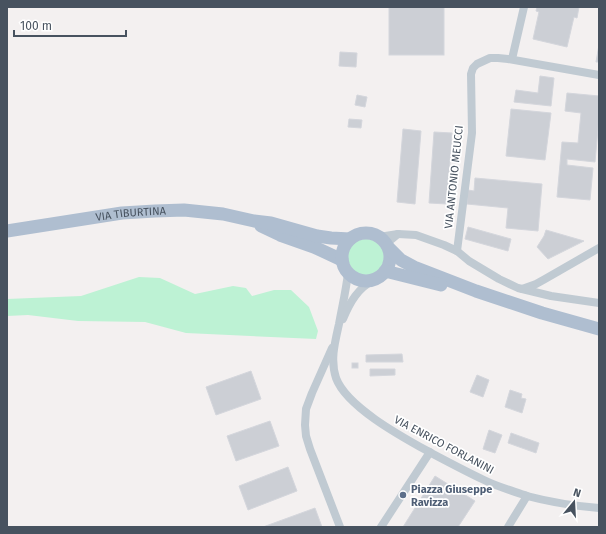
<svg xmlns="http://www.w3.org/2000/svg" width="606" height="534" font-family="'Fira Sans',sans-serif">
<rect width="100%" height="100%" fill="#f3f0f0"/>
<g fill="#bdf2d4">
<circle cx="366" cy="257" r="18"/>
<path d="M 139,277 L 160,278 L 195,294 L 233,286 L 246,288 L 252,296 L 274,290 L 291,290 L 309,307 L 318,331 L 316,339 L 186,333 L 145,322 L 78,321 L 28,315 L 7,316 L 7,299 L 81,296 Z"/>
</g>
<g fill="#cccfd5" stroke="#d4d6dc">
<rect x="389" y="7" width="55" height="48"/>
<path d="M 537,7 L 579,7 L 577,18 L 574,17 L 567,47 L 533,39 L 539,12 L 536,11 Z"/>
<path d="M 599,45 L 599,62 L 596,62 Z"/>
<path d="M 340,52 L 357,53 L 356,67 L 339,66 Z"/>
<path d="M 540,76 L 554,78 L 551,106 L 514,102 L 516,90 L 538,93 Z"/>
<path d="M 567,93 L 599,96 L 599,118 L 595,162 L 567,159 L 567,165 L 593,168 L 590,200 L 557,197 L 562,142 L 578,143 L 581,113 L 565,111 Z"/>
<path d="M 357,95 L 367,97 L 365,107 L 355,105 Z"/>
<path d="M 511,109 L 551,113 L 545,160 L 506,156 Z"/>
<path d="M 349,119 L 362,120 L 361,128 L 348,127 Z"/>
<path d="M 403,129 L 421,131 L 415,204 L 397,202 Z"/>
<path d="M 434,132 L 452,133 L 447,204 L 429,203 Z"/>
<path d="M 475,178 L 542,184 L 538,231 L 506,228 L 508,208 L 467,204 L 468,190 L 474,191 Z"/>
<path d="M 468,227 L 511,239 L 508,251 L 465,239 Z"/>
<path d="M 546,230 L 584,241 L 548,259 L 537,247 L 544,236 Z"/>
<path d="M 402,354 L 403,362 L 366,362 L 366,355 Z"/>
<rect x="352" y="363" width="6" height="5"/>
<path d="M 370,369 L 395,369 L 395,375 L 370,376 Z"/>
<path d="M 251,371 L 261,399 L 216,415 L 206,387 Z"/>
<path d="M 477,375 L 489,380 L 483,397 L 470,392 Z"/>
<path d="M 510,390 L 522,394 L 521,398 L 526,399 L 522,413 L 505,407 Z"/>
<path d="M 270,421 L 279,446 L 236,461 L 227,436 Z"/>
<path d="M 489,430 L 502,435 L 495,453 L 483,449 Z"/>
<path d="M 511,433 L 539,443 L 536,453 L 508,443 Z"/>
<path d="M 288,467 L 297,491 L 248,510 L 239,486 Z"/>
<path d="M 435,476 L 475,501 L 458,527 L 403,527 Z"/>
<path d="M 315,508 L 322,527 L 263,527 Z"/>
</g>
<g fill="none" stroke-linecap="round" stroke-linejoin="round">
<g stroke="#c0cad2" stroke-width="8">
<path d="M 512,59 L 524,7"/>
<path d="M 398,234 L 416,235 L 444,245 L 457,251 L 469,261 L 499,279 L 518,288 L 551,296 L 599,303"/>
<path d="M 379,237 L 398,234 L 386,244"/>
<path d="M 457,251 L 472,133 L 471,74 L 473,68 L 477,64 L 490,58 L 498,58 L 508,59 L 599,75"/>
<path d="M 348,273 C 346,291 342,307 339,324 C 335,342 330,360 336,378 C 347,408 406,439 433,454 C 450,463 467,472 484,480 C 498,487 513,491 527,496 C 550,502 575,506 599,508"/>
<path d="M 522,289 L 536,284 L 545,279 L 599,248"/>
<path d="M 343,319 C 350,302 358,288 374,280"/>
<path d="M 332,348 L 312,393 L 306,409 L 305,425 L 306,436 L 310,449 L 340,527"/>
<path d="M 381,527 L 430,452"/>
<path d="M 508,527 L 527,496"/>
</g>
<g stroke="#afbed0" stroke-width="13">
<path d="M 261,226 L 280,235 L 314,247 L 342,260"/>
<path id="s1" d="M 7,231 L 122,213 L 155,211 L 184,210 L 223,214 L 254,221 L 271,223 L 317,236 L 331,238 L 350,239"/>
<circle cx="366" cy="257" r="24"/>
<path d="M 388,247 L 401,260 L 414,267 L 476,291 L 542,313 L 599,329"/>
<path d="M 385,271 L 441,285"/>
</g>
</g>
<circle fill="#5c6f8a" stroke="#fff" stroke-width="1.5" cx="403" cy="495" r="4"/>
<g text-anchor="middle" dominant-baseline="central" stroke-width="3.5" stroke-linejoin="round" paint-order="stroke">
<g font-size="11" fill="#47525f" stroke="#fff">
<text transform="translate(454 177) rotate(-84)">VIA ANTONIO MEUCCI</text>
<text stroke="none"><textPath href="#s1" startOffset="125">VIA TIBURTINA</textPath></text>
<text transform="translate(444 445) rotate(28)">VIA ENRICO FORLANINI</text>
</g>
<g font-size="11" font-weight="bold" fill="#4e5e75" stroke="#fff" text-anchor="start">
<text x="411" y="489">Piazza Giuseppe<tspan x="411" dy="13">Ravizza</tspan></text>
</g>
</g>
<rect width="606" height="534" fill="none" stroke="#47525f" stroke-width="16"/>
<g transform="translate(574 502) rotate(18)" stroke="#ffffff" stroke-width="3" paint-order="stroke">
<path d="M0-3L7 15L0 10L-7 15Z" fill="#47525f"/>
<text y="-6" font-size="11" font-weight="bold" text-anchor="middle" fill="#47525f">N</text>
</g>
<path d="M14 30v6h112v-6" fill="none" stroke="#47525f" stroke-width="2"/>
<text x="20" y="30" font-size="12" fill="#47525f" stroke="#ffffff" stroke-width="3" paint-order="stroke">100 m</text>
</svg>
